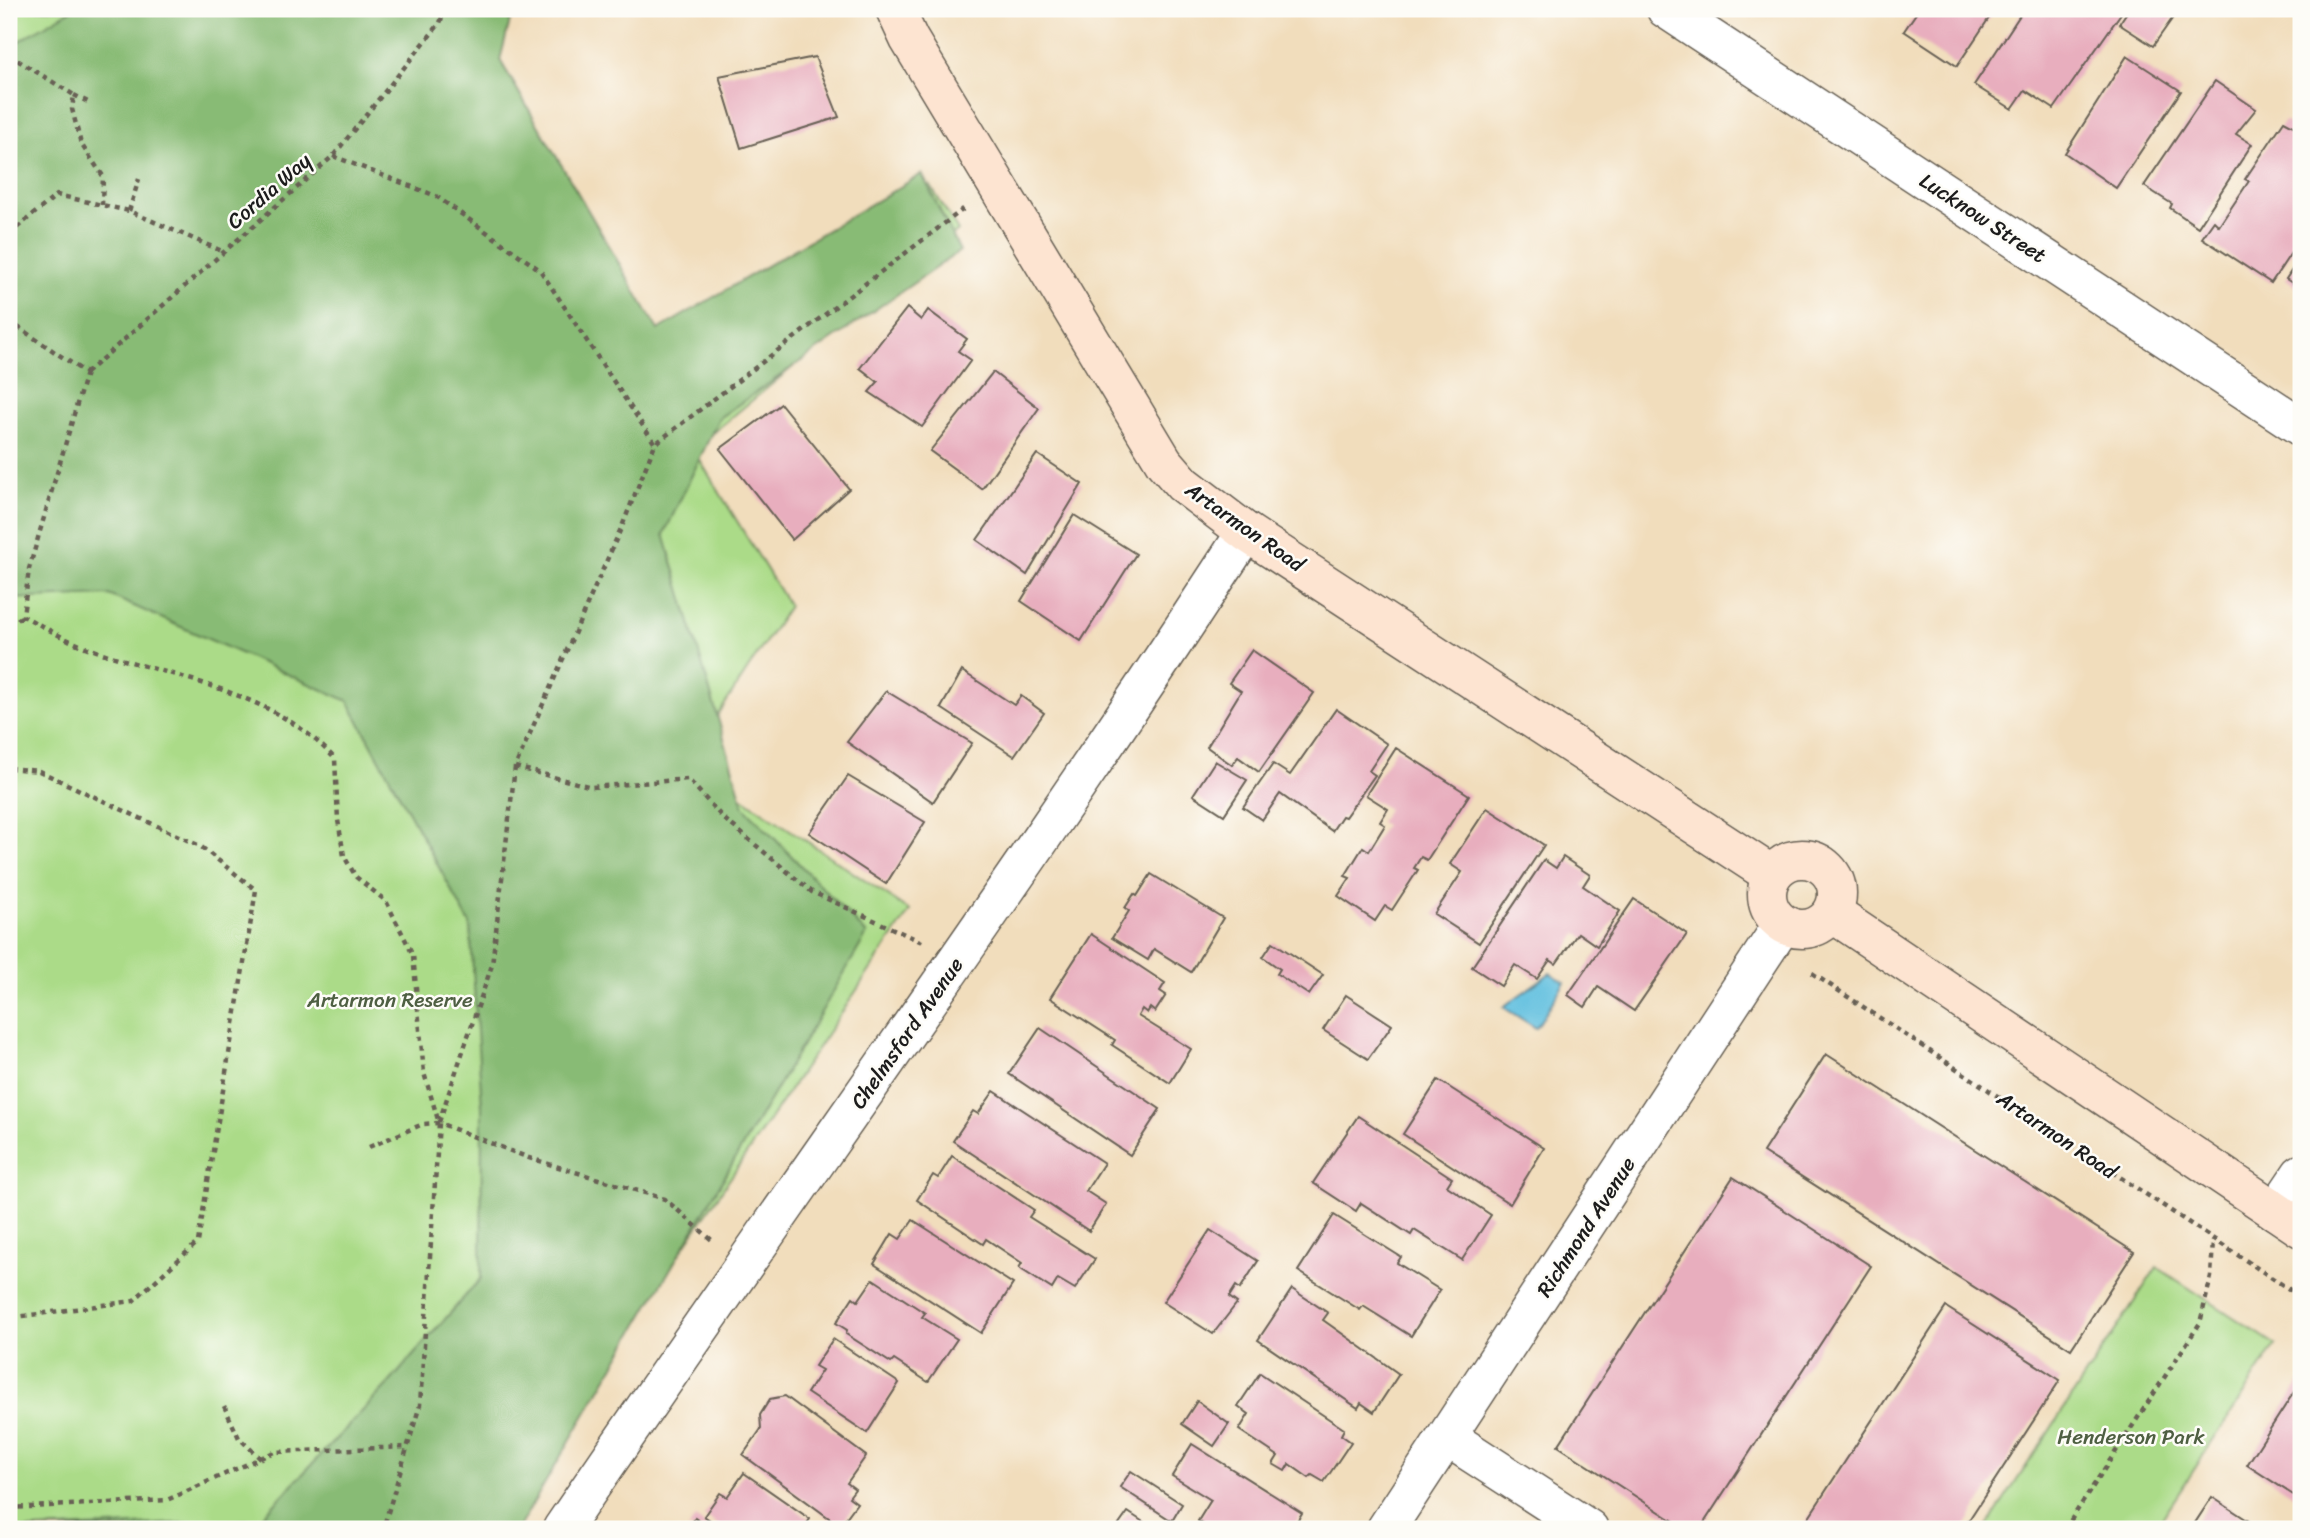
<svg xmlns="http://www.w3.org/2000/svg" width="2310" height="1538" font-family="Sriracha,sans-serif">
<rect width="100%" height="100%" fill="#fdfcf7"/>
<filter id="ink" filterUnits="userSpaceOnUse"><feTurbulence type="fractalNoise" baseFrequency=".0143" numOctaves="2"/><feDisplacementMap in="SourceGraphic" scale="14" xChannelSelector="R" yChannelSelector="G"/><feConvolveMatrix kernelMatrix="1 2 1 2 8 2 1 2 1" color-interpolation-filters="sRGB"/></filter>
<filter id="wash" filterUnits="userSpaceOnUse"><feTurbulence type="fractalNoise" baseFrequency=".00686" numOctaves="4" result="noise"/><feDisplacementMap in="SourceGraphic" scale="28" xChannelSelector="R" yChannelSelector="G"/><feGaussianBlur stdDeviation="1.57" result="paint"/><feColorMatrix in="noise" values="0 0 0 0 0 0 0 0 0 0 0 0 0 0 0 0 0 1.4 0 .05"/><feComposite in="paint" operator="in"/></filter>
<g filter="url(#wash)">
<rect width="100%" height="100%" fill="#f1ddbc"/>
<g fill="#abdb88" stroke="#647c52" stroke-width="2">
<path d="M 9,9 L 477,9 L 439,41 L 647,369 L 930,185 L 958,231 L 693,449 L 789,606 L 688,761 L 910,911 L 494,1529 L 9,1529 Z"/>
<path d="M 2157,1267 L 2276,1345 L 2155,1529 L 1985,1529 Z"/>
</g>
<path fill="#88bb74" stroke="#526c48" stroke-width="2" d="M 73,9 L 513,9 L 500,60 L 658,330 L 922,174 L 960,251 L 719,418 L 664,534 L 744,807 L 867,934 L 518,1529 L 33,1529 L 259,1520 L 389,1383 L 481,1278 L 482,1107 L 470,924 L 348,701 L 109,595 L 9,599 L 9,47 Z"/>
<path fill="#61bfdf" stroke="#3e6e7e" stroke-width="2" d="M 1550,973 L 1565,982 L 1536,1028 L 1503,1007 Z"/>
<g id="blocks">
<g fill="#e8aebe">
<path d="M 1919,9 L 1995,9 L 1957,66 L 1904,31 Z"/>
<path d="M 2024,9 L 2124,9 L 2054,109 L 2025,90 L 2012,109 L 1974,85 Z"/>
<path d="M 2129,9 L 2179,9 L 2153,46 L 2119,24 Z"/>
<path d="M 2127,56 L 2181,91 L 2116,188 L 2065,153 Z"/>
<path d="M 815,57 L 839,117 L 741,148 L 719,76 Z"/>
<path d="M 2215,81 L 2256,109 L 2236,134 L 2252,144 L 2198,227 L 2170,208 L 2172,204 L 2144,186 Z"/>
<path d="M 2284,121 L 2301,130 L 2301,238 L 2271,283 L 2202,238 L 2214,221 L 2219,226 L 2249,181 L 2245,179 Z"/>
<path d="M 2301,256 L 2301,289 L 2286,279 Z"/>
<path d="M 907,308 L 921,320 L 928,310 L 967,339 L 958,351 L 971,360 L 922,427 L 869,392 L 878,382 L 860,368 Z"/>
<path d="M 993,372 L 1039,408 L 982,489 L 930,451 Z"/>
<path d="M 781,404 L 849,489 L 792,540 L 720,449 Z"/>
<path d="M 1037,454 L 1082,484 L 1027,575 L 977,540 Z"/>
<path d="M 1074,515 L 1136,554 L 1081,641 L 1021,601 Z"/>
<path d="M 1252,650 L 1314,693 L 1259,772 L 1238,757 L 1232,765 L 1207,747 L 1241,691 L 1229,683 Z"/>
<path d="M 962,671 L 1014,705 L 1021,696 L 1044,713 L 1014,756 L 941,708 Z"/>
<path d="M 886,691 L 972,743 L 933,802 L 847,742 Z"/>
<path d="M 1336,709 L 1387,744 L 1369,771 L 1375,775 L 1345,817 L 1342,816 L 1332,831 L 1280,794 L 1262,820 L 1243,807 L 1273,764 L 1290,775 Z"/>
<path d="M 1396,748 L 1469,795 L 1427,860 L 1421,857 L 1414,868 L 1418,870 L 1392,910 L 1385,906 L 1375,921 L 1338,896 L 1350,878 L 1345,876 L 1363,847 L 1369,851 L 1385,825 L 1380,822 L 1388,809 L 1366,795 Z"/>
<path d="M 1215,761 L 1247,780 L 1224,815 L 1193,795 Z"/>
<path d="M 848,776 L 925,822 L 886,884 L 809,833 Z"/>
<path d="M 1487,808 L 1544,845 L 1479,943 L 1434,914 L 1462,872 L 1450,864 Z"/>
<path d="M 1563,857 L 1590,875 L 1583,886 L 1620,911 L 1597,946 L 1578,933 L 1556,964 L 1550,960 L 1537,979 L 1515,965 L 1501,986 L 1472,967 L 1544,860 L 1556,868 Z"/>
<path d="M 1151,874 L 1223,918 L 1191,972 L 1154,949 L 1148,960 L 1112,938 L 1129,911 L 1125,908 L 1134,894 L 1137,896 Z"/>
<path d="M 1634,899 L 1687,934 L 1634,1011 L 1598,987 L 1585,1007 L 1568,995 Z"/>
<path d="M 1091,934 L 1165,983 L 1160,991 L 1166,995 L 1155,1012 L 1150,1008 L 1147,1013 L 1142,1009 L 1138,1016 L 1191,1049 L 1170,1083 L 1112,1045 L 1115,1040 L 1050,998 Z"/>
<path d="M 1273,942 L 1323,975 L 1309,995 L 1277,974 L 1280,969 L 1263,957 Z"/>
<path d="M 1346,995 L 1392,1025 L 1368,1059 L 1323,1030 Z"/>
<path d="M 1040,1028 L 1160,1109 L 1130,1155 L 1009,1074 Z"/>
<path d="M 1826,1054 L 2134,1252 L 2071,1349 L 1763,1152 Z"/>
<path d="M 1438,1080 L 1544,1148 L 1510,1204 L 1403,1134 Z"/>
<path d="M 994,1091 L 1104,1163 L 1086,1191 L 1106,1204 L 1089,1231 L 953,1141 L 973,1111 L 978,1114 Z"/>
<path d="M 1358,1116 L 1452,1178 L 1447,1186 L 1491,1215 L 1462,1260 L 1414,1230 L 1411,1235 L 1361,1203 L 1356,1211 L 1313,1183 Z"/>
<path d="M 952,1156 L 1034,1210 L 1029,1217 L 1095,1259 L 1075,1289 L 1058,1279 L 1052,1289 L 1019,1268 L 1022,1263 L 986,1239 L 983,1244 L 917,1200 L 933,1175 L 938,1178 Z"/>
<path d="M 1733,1177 L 1871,1266 L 1700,1529 L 1686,1529 L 1558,1446 Z"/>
<path d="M 1334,1215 L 1401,1257 L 1397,1263 L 1440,1290 L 1411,1336 L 1363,1306 L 1360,1310 L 1298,1271 Z"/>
<path d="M 913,1220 L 1013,1284 L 981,1333 L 874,1264 L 892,1234 L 900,1239 Z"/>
<path d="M 1210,1230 L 1258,1261 L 1240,1289 L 1236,1286 L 1229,1297 L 1237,1303 L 1213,1334 L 1163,1302 Z"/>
<path d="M 873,1279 L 925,1313 L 922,1317 L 957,1339 L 928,1382 L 894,1360 L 891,1363 L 846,1334 L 847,1330 L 836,1323 L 853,1297 L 858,1301 Z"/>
<path d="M 1292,1289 L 1328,1313 L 1323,1320 L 1399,1374 L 1374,1412 L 1361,1403 L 1358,1408 L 1258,1340 Z"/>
<path d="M 1946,1307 L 2060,1380 L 1963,1529 L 1801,1529 Z"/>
<path d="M 833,1339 L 899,1383 L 867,1433 L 807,1393 L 822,1370 L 815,1366 Z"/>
<path d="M 1260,1373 L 1344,1429 L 1341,1435 L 1351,1442 L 1324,1482 L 1312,1475 L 1309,1478 L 1289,1464 L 1285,1471 L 1273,1464 L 1278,1456 L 1239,1430 L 1249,1414 L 1238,1406 Z"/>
<path d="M 2301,1381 L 2301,1500 L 2247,1465 Z"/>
<path d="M 785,1396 L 866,1456 L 847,1483 L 855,1489 L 849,1497 L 857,1503 L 840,1526 L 743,1455 L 761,1429 L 760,1415 L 770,1399 Z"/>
<path d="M 1197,1401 L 1229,1424 L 1214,1446 L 1182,1424 Z"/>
<path d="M 1192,1444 L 1302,1513 L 1292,1529 L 1211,1529 L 1198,1521 L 1211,1500 L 1172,1476 Z"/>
<path d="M 1131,1471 L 1182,1504 L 1172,1521 L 1120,1487 Z"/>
<path d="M 744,1473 L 810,1519 L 803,1529 L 723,1529 L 704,1516 L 720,1493 L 727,1497 Z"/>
<path d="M 2212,1497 L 2261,1529 L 2191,1529 Z"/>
<path d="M 1128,1512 L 1154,1529 L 1116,1529 Z"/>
<path d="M 695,1518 L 711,1529 L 688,1529 Z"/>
</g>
</g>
</g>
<g filter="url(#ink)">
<use href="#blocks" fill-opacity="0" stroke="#676054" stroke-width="2"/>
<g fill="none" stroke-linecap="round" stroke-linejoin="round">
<defs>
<g id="street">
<path d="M 1666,9 L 2301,427"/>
<path d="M 2276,1211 L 2301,1174"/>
<path d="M 1447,1437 L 1589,1529"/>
<path d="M 562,1529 C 788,1196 1027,870 1246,532"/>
<path d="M 1386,1529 L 1783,924"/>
</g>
<g id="secondary">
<path d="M 895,9 L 909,39 L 1164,462 L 1183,484 L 1246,532 L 1772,875"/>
<circle cx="1802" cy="894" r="35"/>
<path d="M 1832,913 L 2301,1228"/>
</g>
</defs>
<use href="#street" stroke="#676054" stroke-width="41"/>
<use href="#secondary" stroke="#676054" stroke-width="41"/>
<g stroke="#676054" stroke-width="4.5" stroke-dasharray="5 5" stroke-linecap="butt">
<path d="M 9,55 L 74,95 L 72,109 L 81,144 L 103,176 L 102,205"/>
<path d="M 74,95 L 88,102"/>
<path d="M 333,156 L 436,196 L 540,270 L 655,444"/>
<path d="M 129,211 L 139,179"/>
<path d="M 9,234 L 57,195 L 129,211 L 224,252"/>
<path d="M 9,321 L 86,373"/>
<path d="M 86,373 L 29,569 L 23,616 C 41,625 60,637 80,645 C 165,678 271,687 335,759 L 338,820 L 344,856 L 356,877 L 386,901 L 413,955 L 424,1073 L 439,1123 L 420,1405 L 383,1529"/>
<path d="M 86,373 L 333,156 L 440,23 L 445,9"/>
<path d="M 9,625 L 23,616"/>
<path d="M 515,767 L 592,787 L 688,779 L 722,817 L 812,892 L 922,942"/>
<path d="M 9,768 L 39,771 L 200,846 L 256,890 L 198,1242 L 133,1301 L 9,1318"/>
<path d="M 1812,973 L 2301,1297"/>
<path d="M 439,1122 L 492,965 L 515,767 L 623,524 L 655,444 L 966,207"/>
<path d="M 369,1147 L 423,1124 L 439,1123 L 529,1158 L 665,1199 L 714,1242"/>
<path d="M 224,1406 L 239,1438 L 260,1458"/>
<path d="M 9,1508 L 167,1500 L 274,1452 L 407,1447"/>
<path d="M 2065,1529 L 2200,1323 L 2211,1277 L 2213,1240"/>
</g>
<use href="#street" stroke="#fff" stroke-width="38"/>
<use href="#secondary" stroke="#fde4d1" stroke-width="38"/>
</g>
</g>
<g text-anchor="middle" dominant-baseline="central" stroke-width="5" stroke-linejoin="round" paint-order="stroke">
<g font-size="21" fill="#1c1c1c" stroke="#fdfcf7">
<text transform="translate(269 191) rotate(-41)">Cordia Way</text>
<text transform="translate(1983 218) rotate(33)">Lucknow Street</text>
<text transform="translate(1245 527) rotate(35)">Artarmon Road</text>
<text transform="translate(907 1033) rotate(-55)">Chelmsford Avenue</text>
<text transform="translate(2057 1135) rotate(34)">Artarmon Road</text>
<text transform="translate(1586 1227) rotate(-57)">Richmond Avenue</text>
</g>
<g font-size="21" fill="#4e5f42" stroke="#fdfcf7">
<text x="390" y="1000">Artarmon Reserve</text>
<text x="2131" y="1437">Henderson Park</text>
</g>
</g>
<rect width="2310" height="1538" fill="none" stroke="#fdfcf7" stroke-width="35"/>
</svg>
